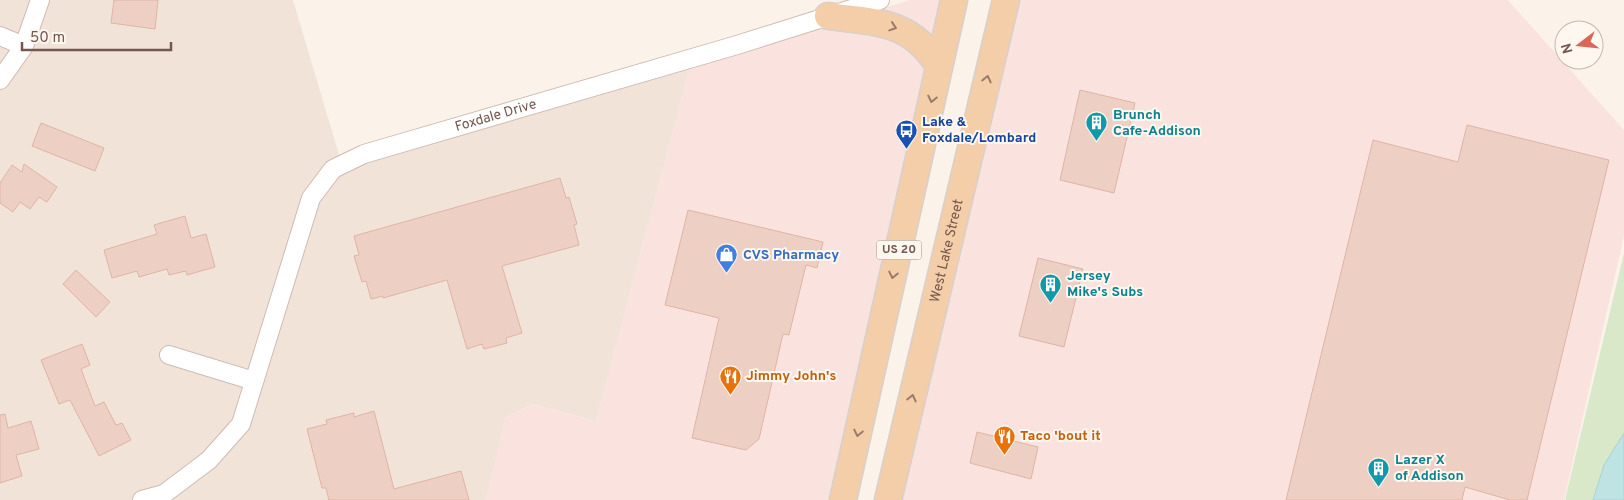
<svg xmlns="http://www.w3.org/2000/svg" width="1624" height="500" font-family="Overpass,sans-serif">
<rect width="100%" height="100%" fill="#fbf2ea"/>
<path fill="#f2e3d9" d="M 0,0 L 293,0 L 343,168 L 690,67 L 596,421 L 533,404 L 506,417 L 486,500 L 0,500 Z"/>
<g fill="#fae3df">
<path d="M 910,0 L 950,0 L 830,500 L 486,500 L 506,417 L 533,404 L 596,421 L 690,67 Z"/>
<path d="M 1010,0 L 1508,0 L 1624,130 L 1624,236 L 1564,500 L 894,500 Z"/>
</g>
<path fill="#d9e8c9" d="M 1624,253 L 1624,500 L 1565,500 Z"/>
<path fill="#bfe3e3" stroke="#a6d3d4" d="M 1624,433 L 1624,500 L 1593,500 L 1604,465 Z"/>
<g fill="#eecfc4" stroke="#dfb4a5">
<path d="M 114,0 L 158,0 L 155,29 L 111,23 Z"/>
<path d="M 1080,90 L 1135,103 L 1114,193 L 1060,180 Z"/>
<path d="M 41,123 L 104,148 L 95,171 L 32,146 Z"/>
<path d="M 1467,125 L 1609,160 L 1527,500 L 1510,500 L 1465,487 L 1462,500 L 1286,500 L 1373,140 L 1458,162 Z"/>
<path d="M 24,164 L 57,187 L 47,202 L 39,197 L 30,209 L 20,202 L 13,212 L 0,203 L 0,183 L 12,165 L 22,172 Z"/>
<path d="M 560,178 L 566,198 L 569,197 L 577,224 L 574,225 L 579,245 L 502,266 L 522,333 L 506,338 L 507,343 L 484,349 L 482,344 L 467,349 L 447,280 L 383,298 L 383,296 L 371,299 L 366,281 L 362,282 L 354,256 L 359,255 L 354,236 Z"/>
<path d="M 688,210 L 823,242 L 817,268 L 806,265 L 789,335 L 783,334 L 759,439 L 746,450 L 692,438 L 719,318 L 665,305 Z"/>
<path d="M 185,216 L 191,238 L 206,234 L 215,267 L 187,275 L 186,271 L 169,275 L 167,269 L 139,277 L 137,271 L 112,278 L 104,250 L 157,234 L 154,225 Z"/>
<path d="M 1038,258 L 1083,269 L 1064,347 L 1019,336 Z"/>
<path d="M 76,270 L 110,302 L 96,317 L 63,284 Z"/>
<path d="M 82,344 L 90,365 L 81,369 L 95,406 L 104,402 L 116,425 L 122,423 L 131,440 L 99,456 L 70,400 L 59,404 L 41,360 Z"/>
<path d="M 374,411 L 394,489 L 461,471 L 469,500 L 329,500 L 326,488 L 322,488 L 307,429 L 327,424 L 326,420 L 354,413 L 354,417 Z"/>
<path d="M 5,414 L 8,428 L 31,421 L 39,449 L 16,455 L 22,476 L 0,483 L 0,415 Z"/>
<path d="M 977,432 L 1038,447 L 1031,479 L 970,463 Z"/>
</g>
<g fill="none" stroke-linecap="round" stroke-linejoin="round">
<defs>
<g id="minor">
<path d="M 0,36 L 24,46"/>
<path d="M 0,80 L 24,46 L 40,0"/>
<path d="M 169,355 L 254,381"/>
<path id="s1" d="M 142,500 L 164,494 L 209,460 L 241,424 L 311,198 L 333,169 L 364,154 L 737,45 L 880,0"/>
</g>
<g id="primary">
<path d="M 828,16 C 878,23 910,20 939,66"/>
<path d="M 843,500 L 954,0"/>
<path id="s2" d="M 888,500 L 1006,0"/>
</g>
</defs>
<use href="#minor" stroke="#cebbb3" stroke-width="20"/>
<use href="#primary" stroke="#d8d0ce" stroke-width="29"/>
<use href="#minor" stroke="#fff" stroke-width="18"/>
<use href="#primary" stroke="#f3cea8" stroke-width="26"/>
</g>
<defs><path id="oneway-chevron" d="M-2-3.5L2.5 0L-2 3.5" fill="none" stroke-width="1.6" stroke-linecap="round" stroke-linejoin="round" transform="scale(1.25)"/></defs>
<g stroke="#9a7b6a">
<use href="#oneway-chevron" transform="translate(893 27) rotate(18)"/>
<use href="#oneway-chevron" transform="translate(987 79) rotate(-77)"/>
<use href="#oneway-chevron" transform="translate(932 99) rotate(102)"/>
<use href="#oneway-chevron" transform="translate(893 275) rotate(102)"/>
<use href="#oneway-chevron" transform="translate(912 398) rotate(-77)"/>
<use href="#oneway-chevron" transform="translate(858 433) rotate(102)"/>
</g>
<defs>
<symbol id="building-pin" viewBox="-11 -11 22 30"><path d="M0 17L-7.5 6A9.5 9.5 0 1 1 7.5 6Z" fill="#0f9aa8" stroke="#fef7f0"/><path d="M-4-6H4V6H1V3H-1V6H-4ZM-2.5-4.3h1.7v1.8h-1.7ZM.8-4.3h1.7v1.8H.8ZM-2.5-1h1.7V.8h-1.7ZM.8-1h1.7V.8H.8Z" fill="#fff"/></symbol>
<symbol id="bus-pin" viewBox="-11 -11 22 30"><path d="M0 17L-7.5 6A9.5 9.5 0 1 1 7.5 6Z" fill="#1a4fb4" stroke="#fef7f0"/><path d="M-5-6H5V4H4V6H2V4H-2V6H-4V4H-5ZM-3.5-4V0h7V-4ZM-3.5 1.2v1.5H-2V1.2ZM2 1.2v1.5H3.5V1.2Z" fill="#fff"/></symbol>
<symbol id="shop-pin" viewBox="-11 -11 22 30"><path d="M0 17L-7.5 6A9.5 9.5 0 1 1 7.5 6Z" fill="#3f7fe0" stroke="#fef7f0"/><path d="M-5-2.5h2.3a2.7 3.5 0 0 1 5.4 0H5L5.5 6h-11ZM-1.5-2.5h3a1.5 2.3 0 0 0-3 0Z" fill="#fff"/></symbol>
<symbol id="restaurant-pin" viewBox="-11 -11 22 30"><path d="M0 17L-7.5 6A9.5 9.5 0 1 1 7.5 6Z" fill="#e8710a" stroke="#fef7f0"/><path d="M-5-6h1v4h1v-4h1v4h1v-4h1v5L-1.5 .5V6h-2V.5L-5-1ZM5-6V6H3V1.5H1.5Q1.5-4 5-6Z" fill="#fff"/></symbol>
</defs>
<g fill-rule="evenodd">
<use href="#building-pin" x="1084" y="110" width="25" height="34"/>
<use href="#bus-pin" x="894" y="118" width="25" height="34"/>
<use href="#shop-pin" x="714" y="242" width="25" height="34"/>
<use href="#building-pin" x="1038" y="272" width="25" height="34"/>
<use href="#restaurant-pin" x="718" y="364" width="25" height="34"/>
<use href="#restaurant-pin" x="992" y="424" width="25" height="34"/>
<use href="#building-pin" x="1366" y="456" width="25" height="34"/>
</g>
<g text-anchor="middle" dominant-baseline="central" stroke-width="4" stroke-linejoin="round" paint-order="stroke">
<rect fill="#fef7f0" stroke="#9d877f" stroke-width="1" x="876.5" y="240.5" width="45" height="19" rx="4"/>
<g font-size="12" font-weight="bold" fill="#74574f">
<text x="899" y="250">US 20</text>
</g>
<g font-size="14" font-weight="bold" fill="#0d838f" stroke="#fef7f0" text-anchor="start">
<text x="1113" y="115">Brunch<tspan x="1113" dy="16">Cafe-Addison</tspan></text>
<text x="1067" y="276">Jersey<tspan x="1067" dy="16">Mike's Subs</tspan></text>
<text x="1395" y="460">Lazer X<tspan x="1395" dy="16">of Addison</tspan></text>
</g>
<g font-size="14" fill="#74574f" stroke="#fef7f0">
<text stroke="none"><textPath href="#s1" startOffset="572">Foxdale Drive</textPath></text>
<text stroke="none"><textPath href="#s2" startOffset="256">West Lake Street</textPath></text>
</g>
<g font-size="14" font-weight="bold" fill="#164399" stroke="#fef7f0" text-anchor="start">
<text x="922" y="122">Lake &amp;<tspan x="922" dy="16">Foxdale/Lombard</tspan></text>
</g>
<g font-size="14" font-weight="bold" fill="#366cbe" stroke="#fef7f0" text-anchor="start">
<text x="743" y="255">CVS Pharmacy</text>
</g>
<g font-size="14" font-weight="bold" fill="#c56008" stroke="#fef7f0" text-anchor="start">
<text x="746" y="376">Jimmy John's</text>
<text x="1020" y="436">Taco 'bout it</text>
</g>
</g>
<g transform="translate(1579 45) rotate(254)"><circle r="24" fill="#fef7f0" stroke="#c7b7b0"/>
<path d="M0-4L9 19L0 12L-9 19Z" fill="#da665a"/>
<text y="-8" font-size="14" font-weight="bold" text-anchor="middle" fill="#74574f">N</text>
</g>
<path d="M22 42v8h149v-8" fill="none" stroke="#74574f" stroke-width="2.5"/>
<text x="30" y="42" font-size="15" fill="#74574f" stroke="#fef7f0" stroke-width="4" paint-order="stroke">50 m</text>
</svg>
